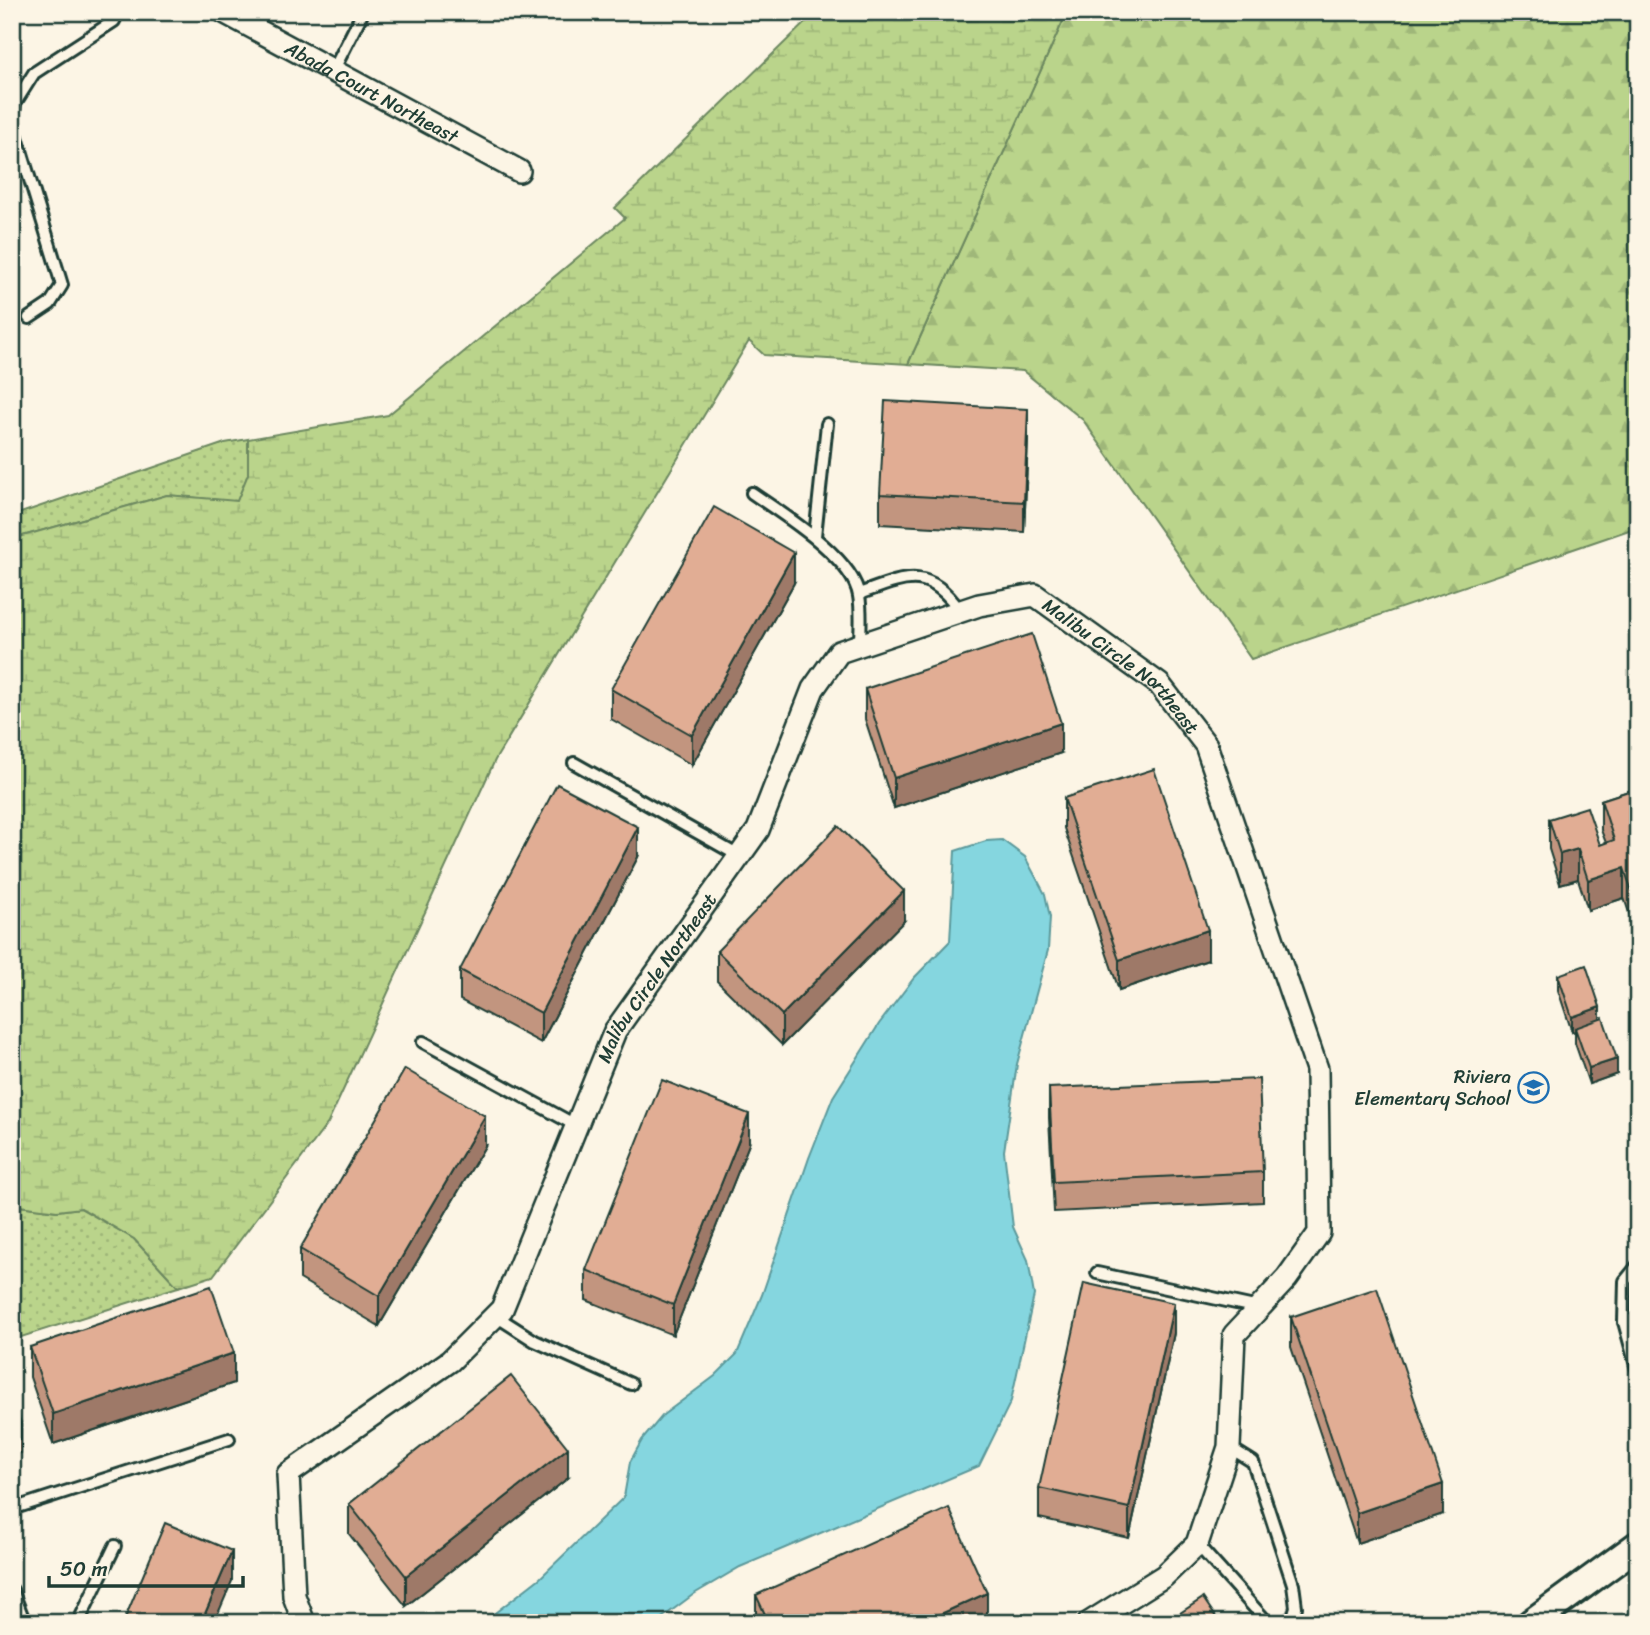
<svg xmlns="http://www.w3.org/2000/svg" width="1650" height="1635" font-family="Sriracha,sans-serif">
<defs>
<pattern id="grass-dots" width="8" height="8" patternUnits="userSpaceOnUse" patternTransform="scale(1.75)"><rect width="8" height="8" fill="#bad48b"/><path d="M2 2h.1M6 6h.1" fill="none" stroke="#9fb779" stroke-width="1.8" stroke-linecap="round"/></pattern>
<pattern id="forest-firs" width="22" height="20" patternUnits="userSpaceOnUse" patternTransform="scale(1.75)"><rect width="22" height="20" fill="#bad48b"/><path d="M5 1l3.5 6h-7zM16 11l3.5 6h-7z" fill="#9fb779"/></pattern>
<pattern id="wetland-marsh" width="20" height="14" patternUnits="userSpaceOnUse" patternTransform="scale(1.75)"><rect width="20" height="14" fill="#bad48b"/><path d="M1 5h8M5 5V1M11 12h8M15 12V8" fill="none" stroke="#9fb779"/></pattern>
</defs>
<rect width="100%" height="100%" fill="#fcf5e5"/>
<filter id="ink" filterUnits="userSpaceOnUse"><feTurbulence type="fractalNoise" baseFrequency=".0143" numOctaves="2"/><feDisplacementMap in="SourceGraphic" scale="14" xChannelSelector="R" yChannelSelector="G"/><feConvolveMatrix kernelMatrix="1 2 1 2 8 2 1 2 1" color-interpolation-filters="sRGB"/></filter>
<g filter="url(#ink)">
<g fill="url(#grass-dots)" stroke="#6c8860" stroke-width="2">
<path d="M 248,439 L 248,474 L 238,502 L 167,495 L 12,539 L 12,516 L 225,443 Z"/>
<path d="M 12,1205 L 57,1211 L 80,1208 L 134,1239 L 178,1287 L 12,1340 Z"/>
</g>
<path fill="url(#forest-firs)" stroke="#6c8860" stroke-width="2" d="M 1067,12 L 1638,12 L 1638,527 L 1251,659 L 1083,420 L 1023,371 L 908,364 Z"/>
<path fill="url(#wetland-marsh)" stroke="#6c8860" stroke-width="2" d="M 816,12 L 1058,12 L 1064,19 L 908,364 L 764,355 L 749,341 L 495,760 L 328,1123 L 213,1276 L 178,1287 L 134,1239 L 81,1208 L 57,1211 L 12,1205 L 12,539 L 167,495 L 237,501 L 248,474 L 248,439 L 388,415 L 625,218 L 615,208 Z"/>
<path fill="#85d6df" stroke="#5c999b" stroke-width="2" d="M 1002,840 L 1025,857 L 1045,894 L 1050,917 L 1048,950 L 1017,1064 L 1004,1151 L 1013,1227 L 1028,1260 L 1034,1295 L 1011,1401 L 979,1466 L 740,1567 L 694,1594 L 655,1623 L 482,1623 L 540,1578 L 624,1497 L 630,1462 L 642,1440 L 663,1415 L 715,1376 L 737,1354 L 762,1295 L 809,1158 L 833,1097 L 879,1024 L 914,978 L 950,941 L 955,851 L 986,841 Z"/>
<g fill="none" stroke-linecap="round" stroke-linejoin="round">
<defs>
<g id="service">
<path d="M 333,71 L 363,12"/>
<path d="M 29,318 L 50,304 L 62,285 L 13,124 L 15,103 L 34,73 L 114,21 L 118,12"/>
<path d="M 752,493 C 782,514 853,557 859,596 C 862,612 860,630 860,645"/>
<path d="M 815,536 L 827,424"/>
<path d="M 859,594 C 906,577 928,565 960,611"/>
<path d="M 574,763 L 739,856"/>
<path d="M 423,1042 L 577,1126"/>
<path d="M 1097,1273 L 1259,1308"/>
<path d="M 496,1316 L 535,1341 L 631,1384"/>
<path d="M 1638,1318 L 1624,1322 L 1638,1373"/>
<path d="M 1624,1322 L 1625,1281 L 1638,1265"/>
<path d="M 1229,1447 L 1253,1462 L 1293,1584 L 1296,1607 L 1293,1617 L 1283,1623"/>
<path d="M 12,1509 L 229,1439"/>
<path d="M 1197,1544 L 1268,1623"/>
<path d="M 12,1590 L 25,1623"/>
<path d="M 78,1623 L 115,1546"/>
</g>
<g id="minor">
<path id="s1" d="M 224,12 L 519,171"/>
<path id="s2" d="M 304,1623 L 294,1596 L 288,1474 L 450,1361 L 502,1309 L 615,1031 L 758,830 L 813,689 L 839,652 L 979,605 L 1035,595 L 1159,684 L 1206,745 L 1317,1069 L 1319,1233 L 1287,1278 L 1234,1335 L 1229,1447 L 1197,1544 L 1164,1576 L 1089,1623"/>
</g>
<path id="tertiary" d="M 1531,1623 L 1638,1545"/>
</defs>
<use href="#service" stroke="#1f3d34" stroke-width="16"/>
<use href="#minor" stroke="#1f3d34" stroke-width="26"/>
<use href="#tertiary" stroke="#1f3d34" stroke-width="32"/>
<use href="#service" stroke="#fcf5e5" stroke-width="10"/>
<use href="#minor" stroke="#fcf5e5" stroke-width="21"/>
<use href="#tertiary" stroke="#fcf5e5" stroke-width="26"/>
</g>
<g fill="#c2957f" stroke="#1f3d34" stroke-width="2">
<path d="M 1028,439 L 1024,532 L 880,524 L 880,494 Z"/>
<path d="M 794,583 L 692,765 L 611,719 L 611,689 Z"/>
<path d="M 865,689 L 1061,753 L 894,808 L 865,719 Z"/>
<path d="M 1638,788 L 1638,936 L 1637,936 L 1624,898 L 1588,910 L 1578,879 L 1560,884 L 1549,849 L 1549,819 L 1600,845 L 1606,843 L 1601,830 L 1601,800 Z"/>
<path d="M 1064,798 L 1208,960 L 1119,990 L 1064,828 Z"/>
<path d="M 638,857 L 541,1043 L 460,1000 L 460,970 Z"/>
<path d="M 904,921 L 782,1045 L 717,981 L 717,951 Z"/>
<path d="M 1558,975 L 1600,1019 L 1617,1074 L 1589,1084 L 1575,1043 L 1575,1031 L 1572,1032 L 1558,990 Z"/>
<path d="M 1049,1088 L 1263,1172 L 1263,1202 L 1054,1212 L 1049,1118 Z"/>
<path d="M 749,1144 L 673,1335 L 586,1300 L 586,1270 Z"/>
<path d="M 485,1146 L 379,1326 L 300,1279 L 300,1249 Z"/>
<path d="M 1291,1317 L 1443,1514 L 1357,1543 L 1291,1347 Z"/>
<path d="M 1174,1333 L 1129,1538 L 1039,1518 L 1039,1488 Z"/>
<path d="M 30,1347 L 234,1383 L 53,1444 L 30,1377 Z"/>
<path d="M 568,1478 L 406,1606 L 349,1534 L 349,1504 Z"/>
<path d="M 756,1595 L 987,1623 L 756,1623 Z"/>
</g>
<g fill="#9e7968" stroke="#1f3d34" stroke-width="2">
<path d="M 1028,409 L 1028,439 L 1024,532 L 1024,502 Z"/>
<path d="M 794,553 L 794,583 L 692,765 L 692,735 Z"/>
<path d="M 1061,723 L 1061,753 L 894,808 L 894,778 Z"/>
<path d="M 638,827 L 638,857 L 541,1043 L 541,1013 Z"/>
<path d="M 1578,849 L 1578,879 L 1560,884 L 1560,854 Z"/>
<path d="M 1624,868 L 1624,898 L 1588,910 L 1588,880 Z"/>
<path d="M 904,891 L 904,921 L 782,1045 L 782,1015 Z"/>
<path d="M 1637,906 L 1638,906 L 1637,936 Z"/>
<path d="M 1208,930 L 1208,960 L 1119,990 L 1119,960 Z"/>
<path d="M 1600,1007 L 1600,1022 L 1575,1028 L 1575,1031 L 1572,1032 L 1572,1017 Z"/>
<path d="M 1617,1059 L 1617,1074 L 1589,1084 L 1589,1068 Z"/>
<path d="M 749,1114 L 749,1144 L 673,1335 L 673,1305 Z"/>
<path d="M 485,1116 L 485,1146 L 379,1326 L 379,1296 Z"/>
<path d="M 1174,1303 L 1174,1333 L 1129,1538 L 1129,1508 Z"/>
<path d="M 234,1353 L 234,1383 L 53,1444 L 53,1414 Z"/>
<path d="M 21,1423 L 21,1453 L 12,1456 L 12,1426 Z"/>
<path d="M 568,1448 L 568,1478 L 406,1606 L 406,1576 Z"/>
<path d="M 1443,1484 L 1443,1514 L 1357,1543 L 1357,1513 Z"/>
<path d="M 232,1551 L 232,1581 L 214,1623 L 201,1623 Z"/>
<path d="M 987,1593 L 987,1623 L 921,1623 Z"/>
</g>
<g fill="#e1ad94" stroke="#1f3d34" stroke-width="2">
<path d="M 885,401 L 1028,409 L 1024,502 L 880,494 Z"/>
<path d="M 714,507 L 794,553 L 692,735 L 611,689 Z"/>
<path d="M 1032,634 L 1061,723 L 894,778 L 865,689 Z"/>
<path d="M 1154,769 L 1208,930 L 1119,960 L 1064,798 Z"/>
<path d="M 557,784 L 638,827 L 541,1013 L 460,970 Z"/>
<path d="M 1638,788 L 1638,906 L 1637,906 L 1624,868 L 1588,880 L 1578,849 L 1560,854 L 1549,819 L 1587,807 L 1600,845 L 1614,840 L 1601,800 Z"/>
<path d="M 838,826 L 904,891 L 782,1015 L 717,951 Z"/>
<path d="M 1586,965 L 1600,1007 L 1572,1017 L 1558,975 Z"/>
<path d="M 1603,1018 L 1617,1059 L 1589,1068 L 1575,1028 Z"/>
<path d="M 405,1069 L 485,1116 L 379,1296 L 300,1249 Z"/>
<path d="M 1259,1079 L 1263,1172 L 1054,1182 L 1049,1088 Z"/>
<path d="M 662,1080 L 749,1114 L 673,1305 L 586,1270 Z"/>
<path d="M 1084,1283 L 1174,1303 L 1129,1508 L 1039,1488 Z"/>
<path d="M 211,1286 L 234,1353 L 53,1414 L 30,1347 Z"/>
<path d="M 1377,1288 L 1443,1484 L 1357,1513 L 1291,1317 Z"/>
<path d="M 511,1376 L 568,1448 L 406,1576 L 349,1504 Z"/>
<path d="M 12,1396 L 21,1423 L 12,1426 Z"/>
<path d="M 949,1508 L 987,1593 L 921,1623 L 769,1623 L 756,1595 Z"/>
<path d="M 165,1523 L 232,1551 L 201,1623 L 123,1623 Z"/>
<path d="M 1203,1598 L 1220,1623 L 1165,1623 Z"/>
</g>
</g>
<defs>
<symbol id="school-ring" viewBox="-11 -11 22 22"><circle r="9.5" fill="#fcf5e5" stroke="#1f6fb2" stroke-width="1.5"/><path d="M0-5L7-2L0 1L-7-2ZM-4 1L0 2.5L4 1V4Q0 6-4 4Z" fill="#1f6fb2"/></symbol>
</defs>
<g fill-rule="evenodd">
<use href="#school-ring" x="1516" y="1070" width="35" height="35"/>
</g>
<g text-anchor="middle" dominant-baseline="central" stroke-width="6" stroke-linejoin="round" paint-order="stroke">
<g font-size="19" fill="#1f3d34" stroke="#fcf5e5">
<text stroke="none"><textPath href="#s1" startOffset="168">Abada Court Northeast</textPath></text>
<text stroke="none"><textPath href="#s2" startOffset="1482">Malibu Circle Northeast</textPath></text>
<text stroke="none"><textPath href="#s2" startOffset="789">Malibu Circle Northeast</textPath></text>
</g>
<g font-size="19" fill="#1f3d34" stroke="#fcf5e5" text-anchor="end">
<text x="1511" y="1076">Riviera<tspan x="1511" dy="22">Elementary School</tspan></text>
</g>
</g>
<rect width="1650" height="1635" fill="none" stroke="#fcf5e5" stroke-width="42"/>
<rect x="21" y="21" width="1608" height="1593" fill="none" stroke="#1f3d34" stroke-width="2.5" filter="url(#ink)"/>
<path d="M49 1576v10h194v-10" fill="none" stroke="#1f3d34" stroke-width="3.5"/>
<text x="60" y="1576" font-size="21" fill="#1f3d34" stroke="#fcf5e5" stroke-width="5" paint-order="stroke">50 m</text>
</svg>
